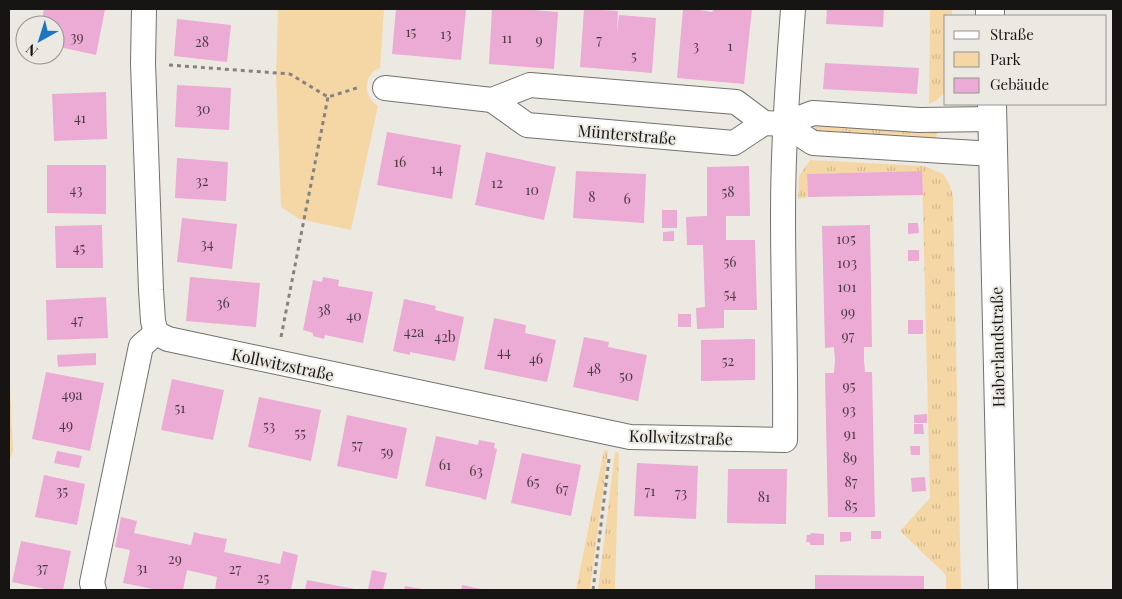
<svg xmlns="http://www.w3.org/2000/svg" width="1122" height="599" font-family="'Playfair Display',serif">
<defs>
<pattern id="grass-tufts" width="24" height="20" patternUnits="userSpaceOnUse" patternTransform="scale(1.25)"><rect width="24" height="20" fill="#f5d7a6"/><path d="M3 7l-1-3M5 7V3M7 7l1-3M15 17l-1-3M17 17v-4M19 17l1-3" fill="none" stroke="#d1b88e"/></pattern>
</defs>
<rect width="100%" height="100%" fill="#ece9e3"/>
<g fill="url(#grass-tufts)">
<path d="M 930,9 L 952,9 L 952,16 L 946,16 L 946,91 L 937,100 L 929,104 Z"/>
<path d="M 816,123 L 937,128 L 936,143 L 814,132 L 814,127 Z"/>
<path d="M 810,160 L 924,166 L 943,174 L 949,183 L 953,196 L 961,590 L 946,590 L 946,575 L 900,531 L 930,498 L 922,171 L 807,174 L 808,197 L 798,199 L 799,176 Z"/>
<path d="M 9,366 L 13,451 L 9,461 Z"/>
<path d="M 604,450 L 608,451 L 590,590 L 576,590 Z"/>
<path d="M 615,452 L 619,453 L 615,590 L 598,590 Z"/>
</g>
<path fill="#f5d7a6" d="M 278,9 L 384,9 L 380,68 C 363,74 363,97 378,106 L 351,230 L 299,219 L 281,207 L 276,77 Z"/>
<g fill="#ecabd4">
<path d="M 44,9 L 105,9 L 96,55 L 55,46 L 55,25 L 41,25 Z"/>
<path d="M 396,9 L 454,9 L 466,10 L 461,60 L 392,54 Z"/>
<path d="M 492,9 L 520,9 L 558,12 L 554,69 L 489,64 Z"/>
<path d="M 584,9 L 618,11 L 617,33 L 619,15 L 656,18 L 652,73 L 580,67 Z"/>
<path d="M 683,9 L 694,9 L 712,12 L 714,9 L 752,9 L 744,84 L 677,78 Z"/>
<path d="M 827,9 L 884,9 L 883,27 L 826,24 Z"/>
<path d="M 177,19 L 231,25 L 227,62 L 174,56 Z"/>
<path d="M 825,63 L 919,68 L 917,94 L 823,89 Z"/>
<path d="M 177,85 L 231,88 L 229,130 L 175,127 Z"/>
<path d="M 106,92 L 107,139 L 54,141 L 52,94 Z"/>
<path d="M 387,132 L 461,145 L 452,199 L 377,185 Z"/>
<path d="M 486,152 L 556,167 L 544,220 L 475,205 Z"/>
<path d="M 177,158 L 228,162 L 226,201 L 175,198 Z"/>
<path d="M 47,165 L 106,165 L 106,214 L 47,213 Z"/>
<path d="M 749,166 L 750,216 L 726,216 L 726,240 L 755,240 L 757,310 L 724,310 L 724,328 L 697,329 L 696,308 L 705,307 L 703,245 L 687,245 L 686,217 L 707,216 L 707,167 Z"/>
<path d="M 576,171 L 646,174 L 644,223 L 573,218 Z"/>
<path d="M 922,171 L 923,195 L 808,197 L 807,174 Z"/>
<rect x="662" y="210" width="15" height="18"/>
<path d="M 182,218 L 237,224 L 232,269 L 177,262 Z"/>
<path d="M 908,223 L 918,223 L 919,233 L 908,234 Z"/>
<path d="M 102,225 L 103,268 L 56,268 L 55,226 Z"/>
<path d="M 870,225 L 872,347 L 864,347 L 864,360 L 865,372 L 872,372 L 875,517 L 828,517 L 825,373 L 834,373 L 835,360 L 834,347 L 825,348 L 822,226 Z"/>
<path d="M 674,231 L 674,241 L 663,241 L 663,232 Z"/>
<rect x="908" y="250" width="11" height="11"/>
<path d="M 190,277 L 260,283 L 256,327 L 186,321 Z"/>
<path d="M 323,277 L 339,280 L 338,286 L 373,292 L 363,343 L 325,335 L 324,339 L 313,336 L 313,333 L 303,330 L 313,280 L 322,282 Z"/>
<path d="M 106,297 L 108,338 L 47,340 L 46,300 Z"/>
<path d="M 404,299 L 436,306 L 435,310 L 464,317 L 455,361 L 410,352 L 410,355 L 393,351 Z"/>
<rect x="678" y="314" width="13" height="13"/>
<path d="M 494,318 L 526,325 L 525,333 L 556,340 L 547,382 L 484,369 Z"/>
<rect x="908" y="320" width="15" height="14"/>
<path d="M 584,337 L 609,342 L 608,347 L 647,355 L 638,401 L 573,387 Z"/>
<path d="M 755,339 L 755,380 L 701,381 L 701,340 Z"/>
<path d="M 96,353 L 96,365 L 58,367 L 57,355 Z"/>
<path d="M 46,372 L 104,383 L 90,451 L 32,439 Z"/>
<path d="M 172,379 L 224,390 L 213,440 L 161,430 Z"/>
<path d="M 259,397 L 321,410 L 311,461 L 248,447 Z"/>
<path d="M 927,414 L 927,423 L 914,423 L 914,415 Z"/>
<path d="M 347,415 L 407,428 L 397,479 L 337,466 Z"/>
<path d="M 914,424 L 923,424 L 924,434 L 914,434 Z"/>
<path d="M 436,436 L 478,445 L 479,440 L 495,443 L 494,448 L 497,449 L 486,500 L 482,499 L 482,498 L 425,486 Z"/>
<path d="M 910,446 L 920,446 L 920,455 L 911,455 Z"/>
<path d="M 57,451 L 82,456 L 79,468 L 54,463 Z"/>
<path d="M 522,453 L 581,465 L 571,516 L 511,503 Z"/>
<path d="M 637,463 L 698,466 L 696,519 L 634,516 Z"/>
<path d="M 728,469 L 787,469 L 786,524 L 727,523 Z"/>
<path d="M 44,475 L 85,484 L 77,525 L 35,517 Z"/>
<path d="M 925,477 L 926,491 L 912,492 L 911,478 Z"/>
<path d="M 121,517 L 137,521 L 134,533 L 191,545 L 194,532 L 200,534 L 227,539 L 224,552 L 280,564 L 283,551 L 298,555 L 291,590 L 276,589 L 276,590 L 215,590 L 217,577 L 187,570 L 183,590 L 158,590 L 123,583 L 130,550 L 115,547 Z"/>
<rect x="871" y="531" width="10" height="8"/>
<path d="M 840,532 L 851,532 L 851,541 L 840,542 Z"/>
<path d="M 811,533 L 824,534 L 824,545 L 810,545 L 810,542 L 806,542 L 807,535 L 810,535 Z"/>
<path d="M 21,541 L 71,551 L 63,590 L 50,590 L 12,582 Z"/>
<path d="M 372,570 L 387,573 L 383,590 L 368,590 Z"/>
<path d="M 815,575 L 924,576 L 924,590 L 815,590 Z"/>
<path d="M 307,580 L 355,589 L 355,590 L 305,590 Z"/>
<path d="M 462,585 L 481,589 L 481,590 L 461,590 Z"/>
<path d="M 405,586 L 422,589 L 422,590 L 404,590 Z"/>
</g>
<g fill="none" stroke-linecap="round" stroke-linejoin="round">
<defs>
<g id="minor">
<path d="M 144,9 L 143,63 L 151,290 L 153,321 L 156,333 L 168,339 L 630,437 L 785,440 C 786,365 783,289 783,213 C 783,145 788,77 793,9"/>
<path d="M 385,88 L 492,100 L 530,85 L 736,102 L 764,123 L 784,124 L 813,113 L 919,120 L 992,119"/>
<path d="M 492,100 L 527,125 L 734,143 L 764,123"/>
<path d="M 784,124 L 813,143 L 993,154"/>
<path d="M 94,590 L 92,583 L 141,346 L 156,333"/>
</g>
<g id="tertiary">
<path d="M 990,9 L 990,16"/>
<path d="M 992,104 L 1003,590"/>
</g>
</defs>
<use href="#minor" stroke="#74716c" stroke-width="26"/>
<use href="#tertiary" stroke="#74716c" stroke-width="30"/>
<g stroke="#85837f" stroke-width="3" stroke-dasharray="4 4" stroke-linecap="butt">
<path d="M 169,65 L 290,74 L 328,97 L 360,87"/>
<path d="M 281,337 L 328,97"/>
<path d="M 593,590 L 609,459"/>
</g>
<use href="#minor" stroke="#fff" stroke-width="24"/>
<use href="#tertiary" stroke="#fff" stroke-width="28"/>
</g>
<g text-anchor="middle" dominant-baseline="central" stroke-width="4" stroke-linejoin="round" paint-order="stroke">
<g font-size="14" fill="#4c3a43">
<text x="411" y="31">15</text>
<text x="446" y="33">13</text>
<text x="77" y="36">39</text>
<text x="507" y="37">11</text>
<text x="539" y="39">9</text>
<text x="599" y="39">7</text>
<text x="202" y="41">28</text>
<text x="696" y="45">3</text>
<text x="730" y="45">1</text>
<text x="634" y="55">5</text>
<text x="203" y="108">30</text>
<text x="80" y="117">41</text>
<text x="400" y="161">16</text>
<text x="437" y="168">14</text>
<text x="202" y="180">32</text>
<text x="497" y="182">12</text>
<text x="76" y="189">43</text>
<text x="532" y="189">10</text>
<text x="728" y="191">58</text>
<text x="592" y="196">8</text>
<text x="627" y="198">6</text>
<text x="846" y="238">105</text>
<text x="207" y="243">34</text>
<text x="79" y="247">45</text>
<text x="730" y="261">56</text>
<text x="847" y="262">103</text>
<text x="847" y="286">101</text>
<text x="730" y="293">54</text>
<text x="223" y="302">36</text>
<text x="324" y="309">38</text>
<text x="848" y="311">99</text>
<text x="354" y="315">40</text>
<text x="77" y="319">47</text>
<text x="414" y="331">42a</text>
<text x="848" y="335">97</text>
<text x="445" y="336">42b</text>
<text x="504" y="351">44</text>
<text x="536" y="358">46</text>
<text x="728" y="360">52</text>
<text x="594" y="368">48</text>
<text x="626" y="375">50</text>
<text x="849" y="385">95</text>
<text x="72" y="394">49a</text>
<text x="180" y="407">51</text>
<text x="849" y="409">93</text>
<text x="66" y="424">49</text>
<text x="269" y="425">53</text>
<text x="300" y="432">55</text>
<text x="850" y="433">91</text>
<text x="357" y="444">57</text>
<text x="387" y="451">59</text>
<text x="850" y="457">89</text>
<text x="445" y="464">61</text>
<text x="476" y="470">63</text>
<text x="533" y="481">65</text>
<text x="851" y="481">87</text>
<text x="562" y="488">67</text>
<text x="62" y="490">35</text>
<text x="650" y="490">71</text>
<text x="681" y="492">73</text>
<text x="764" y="496">81</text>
<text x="851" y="505">85</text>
<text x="175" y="558">29</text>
<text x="42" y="567">37</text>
<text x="142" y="567">31</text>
<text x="235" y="568">27</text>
<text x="263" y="577">25</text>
</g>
<g font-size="16" fill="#161513" stroke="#ece9e3">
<text transform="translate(627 134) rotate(5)">Münterstraße</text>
<text transform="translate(997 347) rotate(-91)">Haberlandstraße</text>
<text transform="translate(283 364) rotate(12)">Kollwitzstraße</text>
<text transform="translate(681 437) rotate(2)">Kollwitzstraße</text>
</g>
</g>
<rect width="1122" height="599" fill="none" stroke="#161513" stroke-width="20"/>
<rect x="944" y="15" width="162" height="90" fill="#ece9e3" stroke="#969490"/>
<rect x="954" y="31" width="25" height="8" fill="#ffffff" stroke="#969490"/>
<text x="990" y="40" font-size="15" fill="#161513">Straße</text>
<rect x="954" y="52" width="25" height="15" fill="#f5d7a6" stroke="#969490"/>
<text x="990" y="65" font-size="15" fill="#161513">Park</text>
<rect x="954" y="78" width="25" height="15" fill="#ecabd4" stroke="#969490"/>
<text x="990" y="90" font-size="15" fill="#161513">Gebäude</text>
<g transform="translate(40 40) rotate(219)"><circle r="24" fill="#ece9e3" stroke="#969490"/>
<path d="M0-4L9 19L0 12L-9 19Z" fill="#1d76c4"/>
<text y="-8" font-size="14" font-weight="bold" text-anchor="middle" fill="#161513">N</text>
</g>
</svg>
